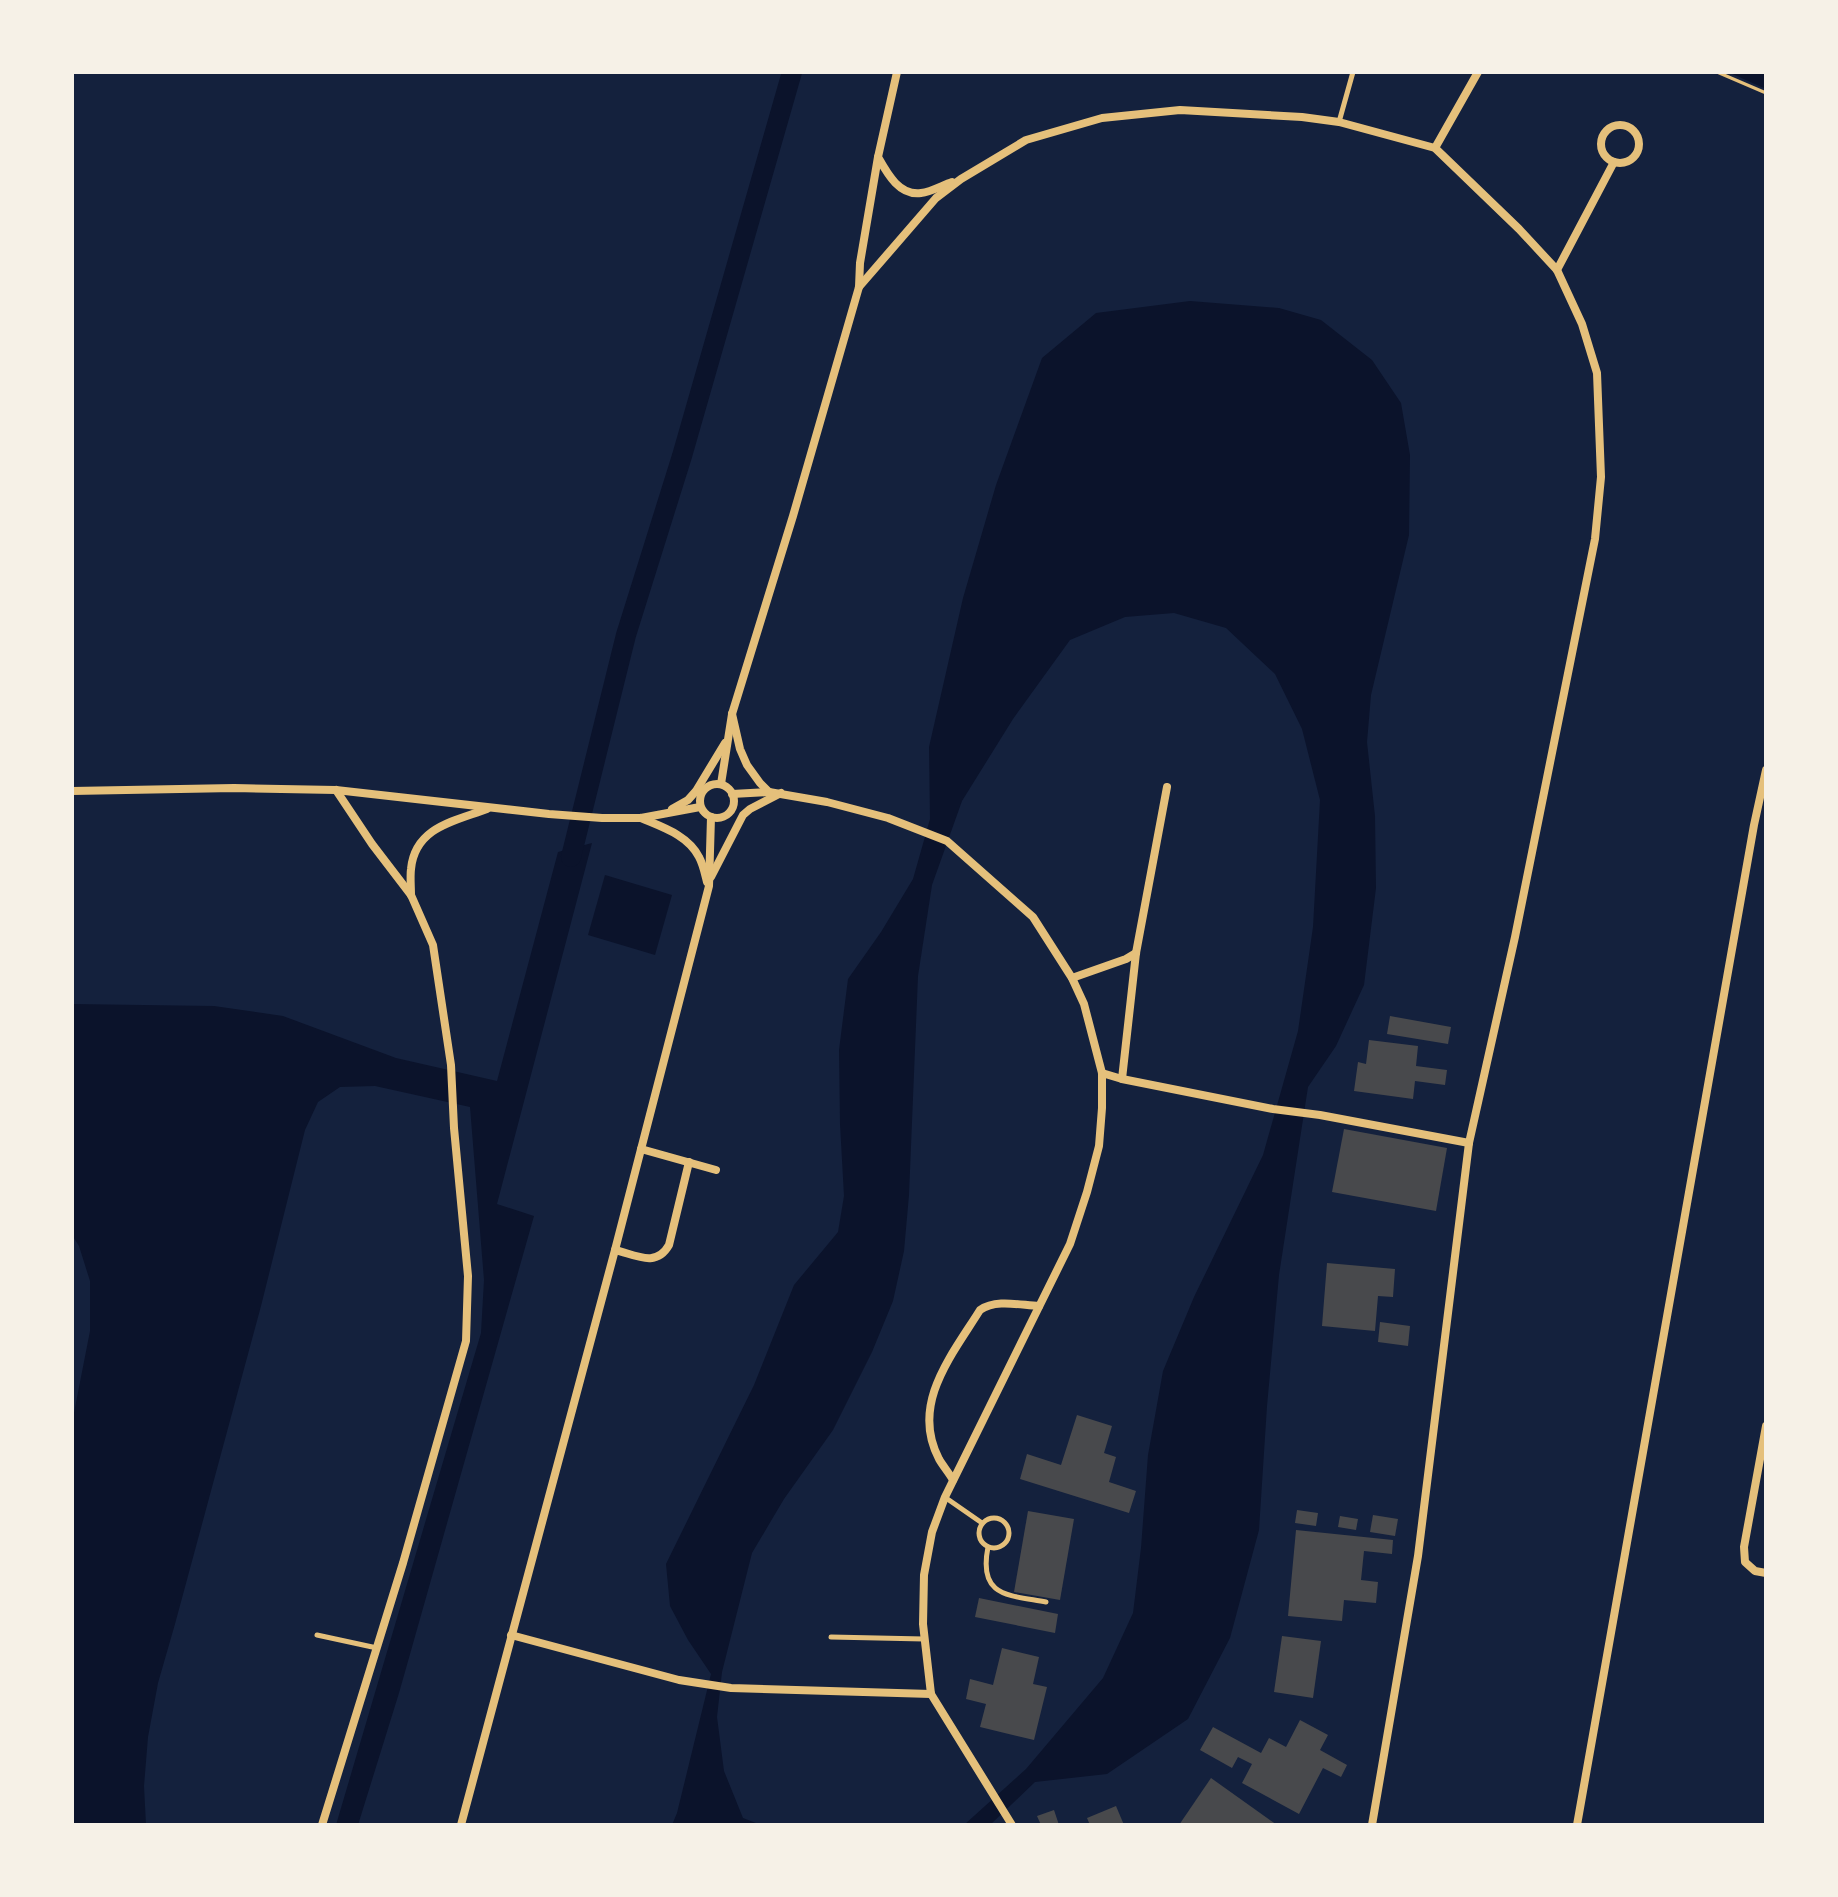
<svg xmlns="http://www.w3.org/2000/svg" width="1838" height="1897" font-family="'PT Serif',serif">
<rect width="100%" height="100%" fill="#14213d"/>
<g fill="#0b132b">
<path d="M 1728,72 L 1766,72 L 1766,89 Z"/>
<path d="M 1190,301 L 1279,308 L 1321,320 L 1372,360 L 1401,403 L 1410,455 L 1409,535 L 1371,695 L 1367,742 L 1375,816 L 1376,888 L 1364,985 L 1336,1046 L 1308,1087 L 1279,1275 L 1267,1406 L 1259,1530 L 1230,1638 L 1188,1719 L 1107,1774 L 1035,1782 L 990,1825 L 964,1825 L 1026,1769 L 1103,1678 L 1133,1613 L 1141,1548 L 1148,1455 L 1163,1371 L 1194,1297 L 1263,1155 L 1298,1031 L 1313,927 L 1320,800 L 1302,729 L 1275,674 L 1226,628 L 1174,613 L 1125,617 L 1070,640 L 1013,719 L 962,801 L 932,885 L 918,976 L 909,1195 L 904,1251 L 893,1301 L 872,1352 L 833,1430 L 784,1499 L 752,1553 L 722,1672 L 717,1717 L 724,1771 L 743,1818 L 761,1825 L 672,1825 L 677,1813 L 711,1674 L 688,1640 L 670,1606 L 666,1564 L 754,1385 L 794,1285 L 838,1232 L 844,1196 L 840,1124 L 839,1050 L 848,979 L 881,932 L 913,879 L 930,819 L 929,747 L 963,598 L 996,485 L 1042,358 L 1096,313 Z"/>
<path d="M 592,843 L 497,1204 L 534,1216 L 399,1693 L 358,1825 L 336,1825 L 481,1333 L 484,1280 L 470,1107 L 375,1086 L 340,1087 L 318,1102 L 305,1130 L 261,1306 L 175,1624 L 158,1683 L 148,1737 L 144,1786 L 146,1825 L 72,1825 L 72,1423 L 90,1331 L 90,1281 L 79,1246 L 72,1235 L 72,1004 L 214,1006 L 283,1016 L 396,1058 L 497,1081 L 558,852 Z"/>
<path d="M 605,875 L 672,895 L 655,955 L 588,935 Z"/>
</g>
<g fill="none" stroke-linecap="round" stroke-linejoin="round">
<path stroke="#0b132b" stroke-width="20" d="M 571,857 L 626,635 L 682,456 L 792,72"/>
</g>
<g fill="#48494c">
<path d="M 1390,1016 L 1451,1027 L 1448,1044 L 1387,1034 Z"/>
<path d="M 1369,1040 L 1418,1046 L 1416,1066 L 1447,1070 L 1445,1085 L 1415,1081 L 1413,1099 L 1354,1091 L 1358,1062 L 1366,1064 Z"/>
<path d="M 1344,1129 L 1447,1148 L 1436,1211 L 1332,1192 Z"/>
<path d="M 1327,1263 L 1395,1269 L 1393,1297 L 1378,1296 L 1375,1331 L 1322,1326 Z"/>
<path d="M 1380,1322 L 1410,1326 L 1408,1346 L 1378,1342 Z"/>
<path d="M 1077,1415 L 1112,1426 L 1104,1453 L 1116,1457 L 1109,1482 L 1136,1491 L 1129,1513 L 1020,1479 L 1027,1454 L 1061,1465 Z"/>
<path d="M 1297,1510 L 1318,1513 L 1316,1526 L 1295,1523 Z"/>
<path d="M 1028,1511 L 1074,1519 L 1060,1600 L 1014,1592 Z"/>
<path d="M 1373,1515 L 1398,1519 L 1395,1536 L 1370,1532 Z"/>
<path d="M 1340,1516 L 1358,1519 L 1356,1530 L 1338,1527 Z"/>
<path d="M 1296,1530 L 1393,1540 L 1392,1554 L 1364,1551 L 1361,1580 L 1378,1582 L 1376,1603 L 1344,1600 L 1342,1621 L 1288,1616 Z"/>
<path d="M 979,1598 L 1058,1614 L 1055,1633 L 975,1617 Z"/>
<path d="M 1282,1636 L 1321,1641 L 1313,1698 L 1274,1692 Z"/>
<path d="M 1002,1648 L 1039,1657 L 1033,1684 L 1047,1687 L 1034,1740 L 980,1727 L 986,1704 L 966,1699 L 970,1679 L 993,1685 Z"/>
<path d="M 1300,1720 L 1328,1735 L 1320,1750 L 1347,1765 L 1341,1777 L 1323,1768 L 1299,1814 L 1242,1783 L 1252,1764 L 1238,1757 L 1232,1768 L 1200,1750 L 1213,1727 L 1261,1753 L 1269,1738 L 1286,1747 Z"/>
<path d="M 1211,1778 L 1277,1825 L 1179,1825 Z"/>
<path d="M 1116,1806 L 1124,1825 L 1090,1825 L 1087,1818 Z"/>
<path d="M 1054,1810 L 1059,1825 L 1041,1825 L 1037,1816 Z"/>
</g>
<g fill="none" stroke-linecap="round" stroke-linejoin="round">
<path stroke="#e5c07b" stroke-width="3" d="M 1717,72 L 1766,93"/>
<g stroke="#e5c07b" stroke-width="5">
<path d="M 1339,122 L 1353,72"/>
<path d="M 946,1498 L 982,1523"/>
<circle cx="994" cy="1533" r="15"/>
<path d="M 988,1547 C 978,1597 1008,1595 1046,1602"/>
<path d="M 317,1635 L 377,1648"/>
<path d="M 831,1637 L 924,1639"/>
</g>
<g stroke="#e5c07b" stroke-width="8">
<path d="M 897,72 L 878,157 C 887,173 899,196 921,193 C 931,192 943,185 952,182"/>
<circle cx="1620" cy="144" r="19"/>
<path d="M 1435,148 L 1478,72"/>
<path d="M 1557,270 L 1614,162"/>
<path d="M 859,287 L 936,198 L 961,179 L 1026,140 L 1102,118 L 1180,110 L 1302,117 L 1339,122 L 1435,148 L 1519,229 L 1557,270 L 1582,324 L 1597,373 L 1601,477 L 1595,539 L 1515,937 L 1469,1143 L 1418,1556 L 1372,1825"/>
<path d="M 732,714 L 740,749 L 747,765 L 760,783 L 769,792 L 827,802 L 888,818 L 947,841 L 1033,917 L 1072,978 L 1084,1004 L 1102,1073 L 1102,1108 L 1099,1146 L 1087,1192 L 1070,1244 L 945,1497 L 932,1532 L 924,1575 L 923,1624 L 931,1694 L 1012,1825"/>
<circle cx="717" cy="801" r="17"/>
<path d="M 721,784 L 732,714 L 793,516 L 859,287 L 860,263 L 878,157"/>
<path d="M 72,791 L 234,788 L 336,790 L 549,814 L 602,818 L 641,818 L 700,807"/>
<path d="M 732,794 L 769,792"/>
<path d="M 672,809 L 688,800 L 696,791 L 725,743"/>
<path d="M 641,818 C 662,827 688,835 699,857 C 703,864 705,874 707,882"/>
<path d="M 711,877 L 743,815 L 750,809 L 781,793"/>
<path d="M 411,895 C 411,887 410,877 411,869 C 415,827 455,821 487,809"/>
<path d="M 1072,978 L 1126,959 L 1136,953"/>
<path d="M 1102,1073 L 1122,1079 L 1273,1109 L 1320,1115 L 1469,1143"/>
<path d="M 1122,1079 L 1136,953 L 1167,787"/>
<path d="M 641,1149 L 716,1170"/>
<path d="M 615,1250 C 636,1255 656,1268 669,1245 L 689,1162"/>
<path d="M 1766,1426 L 1744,1547 L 1745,1562 L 1755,1571 L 1766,1573"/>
<path d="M 953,1480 C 949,1473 943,1466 939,1459 C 910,1404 952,1355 980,1310 C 996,1299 1019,1305 1039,1306"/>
<path d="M 511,1635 L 679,1680 L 731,1688 L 931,1694"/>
<path d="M 322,1825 L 403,1563 L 466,1341 L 468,1276 L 454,1128 L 451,1065 L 433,945 L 411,895 L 372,844 L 336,790"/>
<path d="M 461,1825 L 615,1250 L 709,886 L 711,817"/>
<path d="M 1577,1825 L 1754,825 L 1766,770"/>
</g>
</g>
<rect width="1838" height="1897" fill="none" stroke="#f6f1e7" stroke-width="148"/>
</svg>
